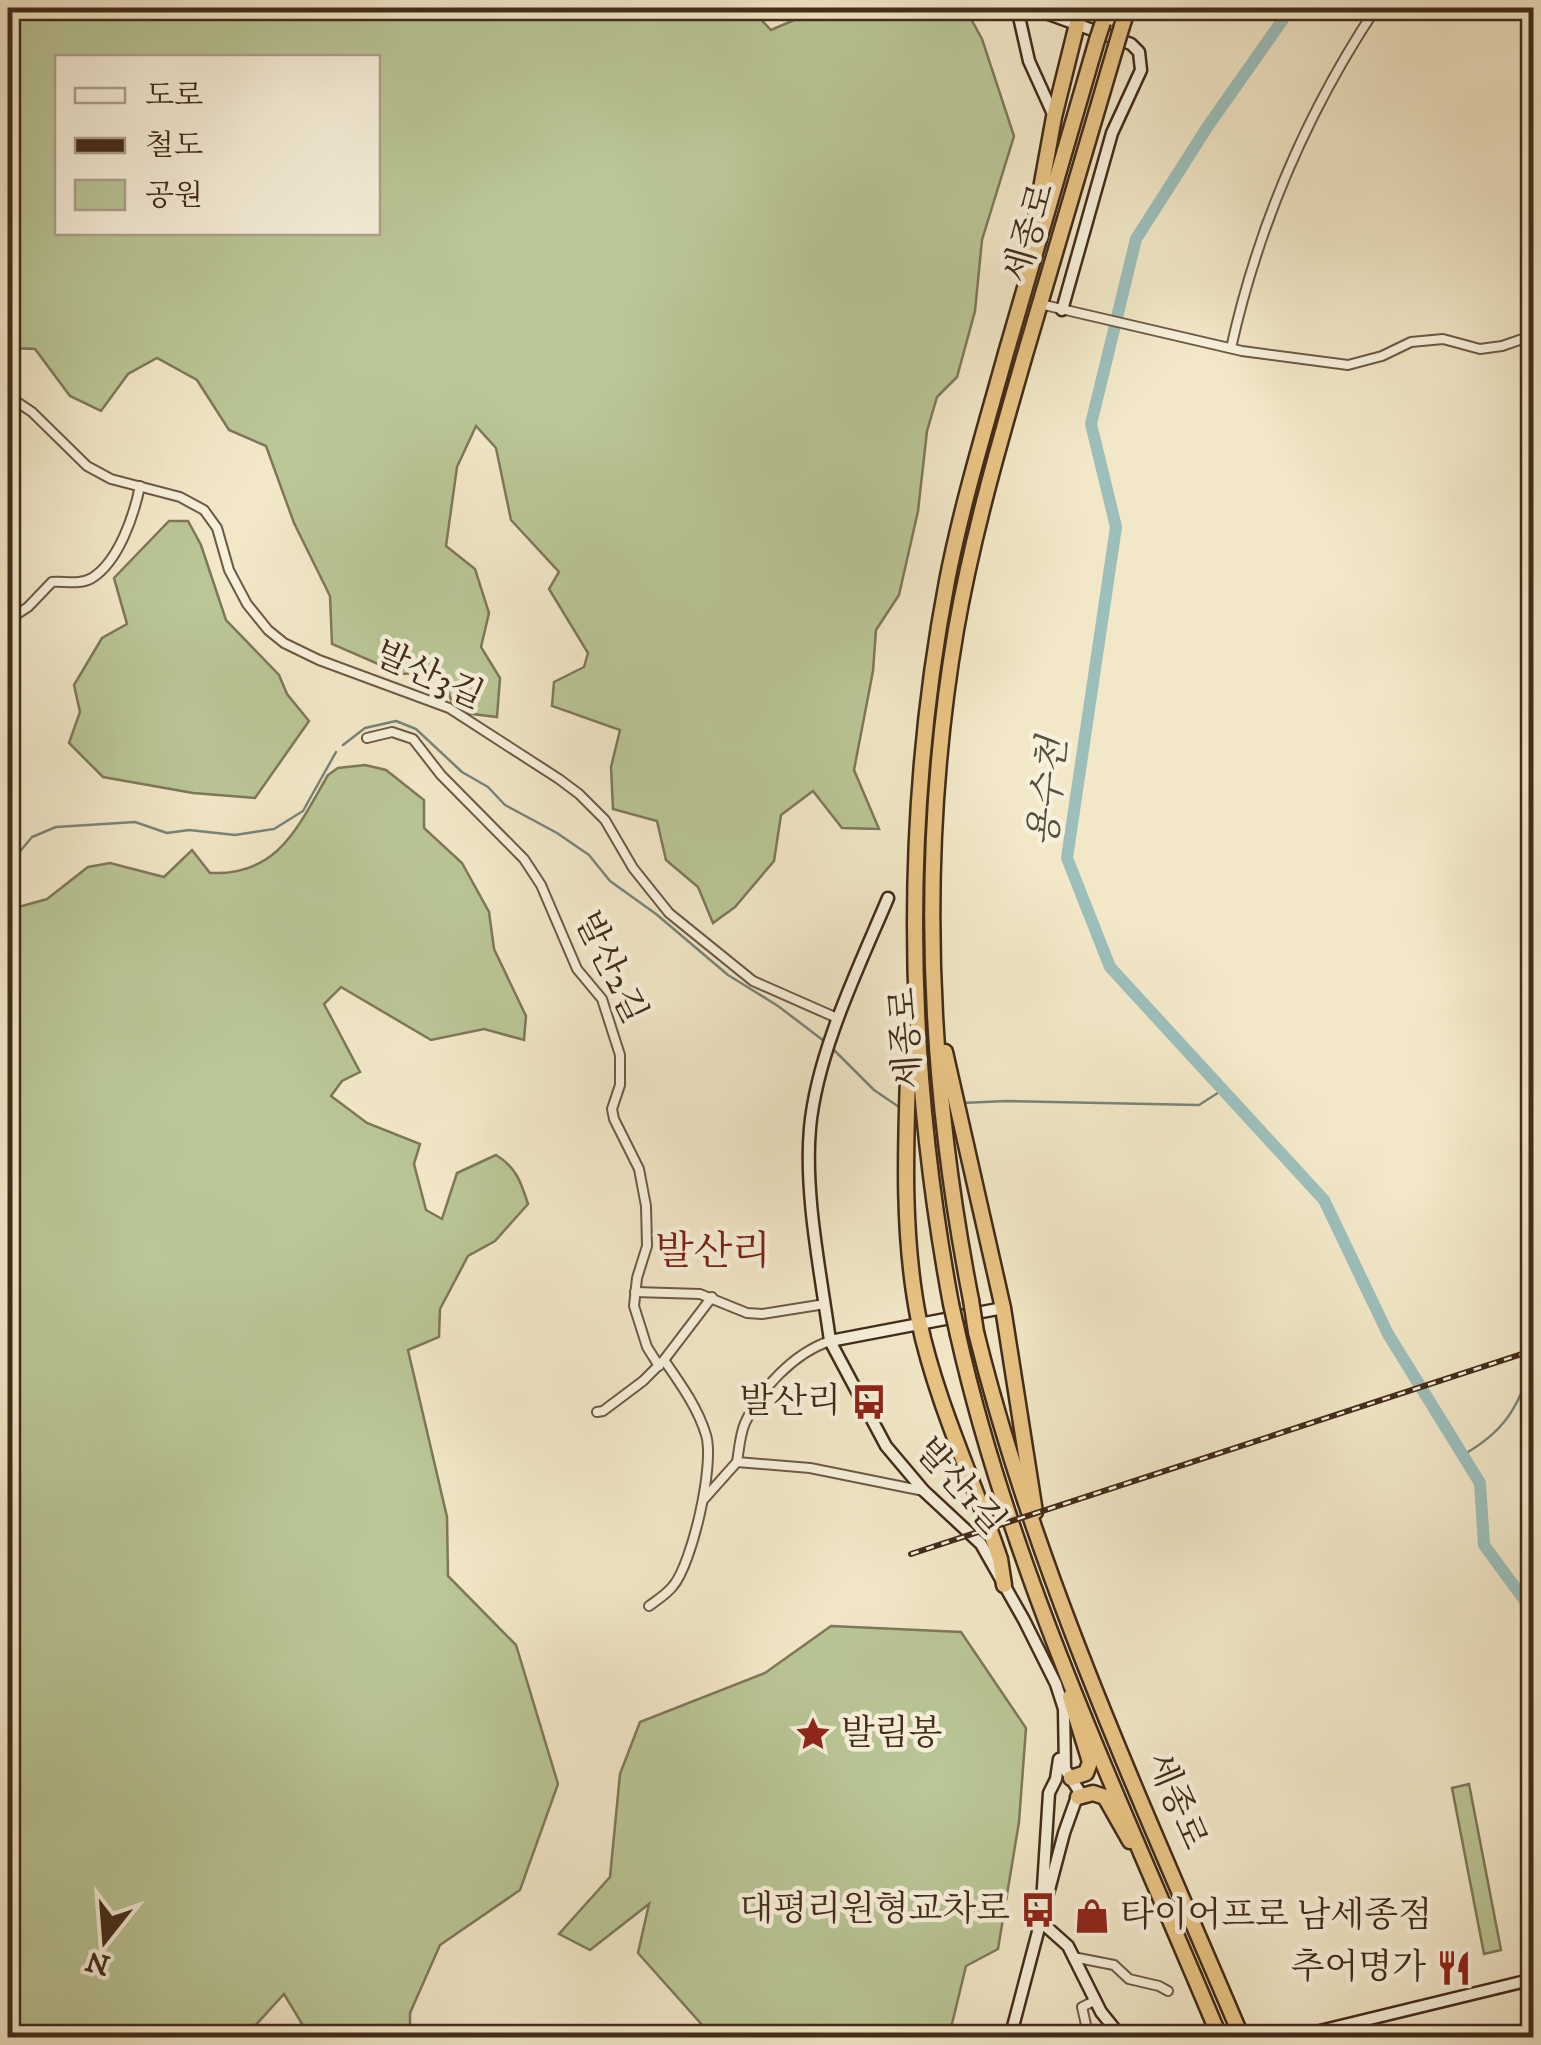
<svg xmlns="http://www.w3.org/2000/svg" width="1541" height="2045" font-family="'IM FELL DW Pica','Noto Serif KR',serif">
<rect width="100%" height="100%" fill="#f2e8c8"/>
<filter id="stains"><feTurbulence type="fractalNoise" baseFrequency=".002" numOctaves="4"/><feColorMatrix values="0 0 0 0 .2 0 0 0 0 .09 0 0 0 0 .02 0 0 0 .5 -.17"/></filter>
<radialGradient id="worn" r=".72"><stop offset=".6" stop-color="#630" stop-opacity="0"/><stop offset="1" stop-color="#630" stop-opacity=".3"/></radialGradient>
<g fill="#bac696" stroke="#7e7858" stroke-width="2.5" fill-rule="evenodd">
<path d="M 8,8 L 750,8 L 771,30 L 822,8 L 965,8 L 982,39 L 1014,136 L 982,240 L 975,311 L 957,377 L 937,397 L 927,431 L 918,511 L 899,595 L 876,630 L 873,671 L 854,770 L 879,829 L 842,828 L 813,791 L 781,815 L 774,861 L 735,907 L 713,923 L 698,887 L 666,860 L 657,821 L 613,809 L 611,767 L 620,730 L 552,706 L 554,682 L 584,667 L 588,653 L 549,589 L 559,572 L 511,520 L 496,448 L 476,426 L 457,467 L 446,546 L 475,569 L 489,613 L 481,647 L 500,678 L 497,717 L 456,712 L 440,672 L 401,674 L 332,644 L 330,596 L 294,523 L 266,446 L 229,430 L 197,380 L 157,358 L 128,374 L 101,411 L 70,396 L 35,349 L 8,348 ZM 58,58 L 378,58 L 378,232 L 58,232 Z"/>
<path d="M 169,521 L 188,521 L 201,545 L 226,620 L 279,675 L 287,694 L 309,721 L 255,798 L 193,793 L 103,777 L 69,743 L 80,712 L 74,685 L 102,638 L 127,624 L 114,578 Z"/>
<path d="M 365,765 L 386,770 L 424,800 L 424,828 L 462,863 L 489,912 L 494,949 L 526,1016 L 524,1040 L 484,1029 L 431,1040 L 341,987 L 324,1004 L 360,1072 L 342,1081 L 331,1096 L 367,1123 L 420,1144 L 414,1164 L 426,1210 L 442,1219 L 457,1173 L 496,1155 C 516,1167 521,1182 528,1204 L 495,1241 L 468,1256 L 440,1309 L 439,1337 L 408,1350 L 447,1517 L 448,1576 L 516,1645 L 558,1784 L 520,1890 L 440,1945 L 410,2013 L 410,2037 L 310,2037 L 284,1994 L 253,2028 L 259,2037 L 8,2037 L 8,910 L 47,899 L 88,867 L 110,863 L 164,877 L 192,850 L 210,873 C 279,876 298,826 328,775 L 338,768 Z"/>
<path d="M 831,1626 L 961,1632 L 1026,1728 L 1019,1822 L 998,1949 L 966,1966 L 952,2024 L 929,2037 L 720,2037 L 704,2027 L 638,1953 L 649,1904 L 590,1950 L 559,1934 L 610,1877 L 620,1774 L 640,1722 L 765,1673 Z"/>
<path d="M 1469,1784 L 1501,1950 L 1484,1954 L 1452,1788 Z"/>
</g>
<g fill="none" stroke-linecap="round" stroke-linejoin="round">
<g stroke="#78847b" stroke-width="2.5">
<path d="M 343,745 L 365,728 L 396,721 L 416,729 L 462,772 L 488,787 L 505,805 L 557,833 L 589,855 L 610,881 L 656,914 L 728,975 L 778,1006 L 824,1041"/>
<path d="M 8,860 L 17,855 L 32,837 L 56,827 L 135,822 L 167,833 L 189,830 L 235,835 L 274,829 L 303,811 L 336,752"/>
<path d="M 834,1050 L 874,1090 L 899,1107"/>
<path d="M 962,1103 L 1007,1101 L 1199,1105 L 1224,1089"/>
<path d="M 1461,1456 C 1505,1432 1517,1408 1534,1363"/>
</g>
<path stroke="#9cbfbb" stroke-width="12" d="M 1291,8 L 1208,126 L 1136,239 L 1091,424 L 1116,527 L 1067,858 L 1110,967 L 1324,1200 L 1388,1334 L 1480,1483 L 1484,1545 L 1534,1613"/>
<defs>
<g id="street">
<path d="M 1040,304 L 1242,351 L 1348,365 L 1382,356 L 1411,342 L 1443,339 L 1480,349 L 1502,346 L 1534,335"/>
<path d="M 1231,348 C 1258,227 1307,112 1376,8"/>
<path d="M 8,396 L 32,412 L 87,466 L 111,479 L 180,497 L 204,510 L 217,528 L 229,570 L 247,604 L 268,630 L 284,643 L 319,660 L 449,708 L 559,779 L 579,794 L 605,820 L 633,868 L 669,913 L 753,981 L 837,1018"/>
<path d="M 8,620 L 28,607 L 52,582 C 65,581 80,585 92,578 C 119,561 134,515 140,486"/>
<path d="M 367,738 L 392,732 L 413,739 L 441,775 L 524,859 L 541,885 L 577,969 L 602,999 L 620,1055 L 620,1085 L 612,1109 L 614,1119 L 639,1169 L 646,1206 L 647,1246 L 637,1278 L 634,1306 L 647,1347 L 659,1366"/>
<path d="M 635,1292 L 700,1294 L 747,1313 L 762,1314 L 825,1304"/>
<path d="M 597,1412 L 603,1411 L 643,1381 L 664,1360 L 712,1297"/>
<path d="M 737,1462 C 739,1450 740,1434 745,1423 C 760,1389 794,1353 830,1341"/>
<path d="M 704,1499 L 737,1462 L 810,1468 L 924,1491"/>
<path d="M 649,1606 C 657,1600 667,1594 673,1586 C 692,1564 715,1464 706,1435 C 698,1408 680,1383 664,1360"/>
<path d="M 1073,1957 L 1114,1965 L 1129,1979 L 1159,1986 L 1168,1991"/>
<path d="M 1089,2038 L 1082,2007 L 1094,2001"/>
</g>
<g id="secondary">
<path d="M 1017,8 L 1029,61 L 1053,114"/>
<path d="M 1032,8 L 1131,44 L 1139,52 L 1141,70 L 1112,133 L 1062,310"/>
<path d="M 888,898 C 859,967 817,1052 810,1128 C 804,1195 821,1274 830,1341 L 886,1446 L 924,1491 L 981,1544 L 1024,1620 L 1056,1684 L 1064,1709 L 1065,1769 L 1079,1791 L 1064,1833 L 1010,2038"/>
<path d="M 830,1341 L 1003,1308"/>
<path d="M 1042,1903 L 1049,1793 L 1056,1779 L 1059,1759"/>
<path d="M 1040,1921 L 1068,1946 L 1101,2012 L 1122,2038"/>
<path d="M 1291,2038 L 1534,1979"/>
</g>
<g id="highway">
<path d="M 1122,26 L 1128,8"/>
<path d="M 1034,227 L 1054,117 L 1081,8"/>
<path d="M 909,1048 C 906,1138 901,1232 919,1321 C 936,1402 974,1481 1000,1559 L 1004,1585"/>
<path d="M 945,1052 L 1003,1308 L 1035,1512"/>
<path d="M 971,1300 C 928,1080 918,852 956,630 C 972,538 998,448 1024,358 C 1055,254 1086,150 1116,46"/>
<path d="M 951,1304 C 906,1062 901,823 947,581 C 962,504 985,429 1006,353 C 1036,249 1066,145 1097,40"/>
<path d="M 976,1332 C 1036,1576 1144,1807 1242,2038"/>
<path d="M 958,1335 C 1012,1576 1125,1810 1220,2038"/>
<path d="M 1070,1697 L 1090,1762 L 1086,1773 L 1071,1778"/>
<path d="M 1078,1797 L 1093,1793 L 1105,1797 L 1130,1841"/>
</g>
</defs>
<use href="#street" stroke="#6d5a46" stroke-width="12"/>
<use href="#secondary" stroke="#412b1a" stroke-width="15"/>
<use href="#highway" stroke="#412b1a" stroke-width="19"/>
<use href="#street" stroke="#f7f0db" stroke-width="8"/>
<use href="#secondary" stroke="#f7f0db" stroke-width="10"/>
<use href="#highway" stroke="#e9c484" stroke-width="14"/>
<defs>
<path id="rail" d="M 911,1554 L 1534,1350"/>
</defs>
<use href="#rail" stroke="#412b1a" stroke-width="6"/>
<use href="#rail" stroke="#f7f0db" stroke-width="2.5" stroke-dasharray="8" stroke-linecap="butt"/>
<defs>
<g id="highway-bridge">
<path d="M 1097,40 L 1103,22"/>
<path d="M 1116,46 L 1122,26"/>
<path d="M 971,1300 L 976,1332"/>
<path d="M 951,1304 L 958,1335"/>
</g>
</defs>
<use href="#highway-bridge" stroke="#412b1a" stroke-width="19" stroke-linecap="butt"/>
<use href="#highway-bridge" stroke="#e9c484" stroke-width="14"/>
</g>
<defs>
<symbol id="bus-bare" viewBox="-9 -9 18 18"><path d="M-5-6H5V4H4V6H2V4H-2V6H-4V4H-5ZM-3.5-4V0h7V-4ZM-3.5 1.2v1.5H-2V1.2ZM2 1.2v1.5H3.5V1.2Z" fill="#8f2418" stroke="#f7f0db" stroke-width="2.5" paint-order="stroke"/></symbol>
<symbol id="sight-bare" viewBox="-9 -9 18 18"><path d="M0-6L1.8-2.2L6-1.7L2.9 1.2L3.7 5.4L0 3.3L-3.7 5.4L-2.9 1.2L-6-1.7L-1.8-2.2Z" fill="#8f2418" stroke="#f7f0db" stroke-width="2.5" paint-order="stroke"/></symbol>
<symbol id="shop-bare" viewBox="-9 -9 18 18"><path d="M-5-2.5h2.3a2.7 3.5 0 0 1 5.4 0H5L5.5 6h-11ZM-1.5-2.5h3a1.5 2.3 0 0 0-3 0Z" fill="#8f2418" stroke="#f7f0db" stroke-width="2.5" paint-order="stroke"/></symbol>
<symbol id="restaurant-bare" viewBox="-9 -9 18 18"><path d="M-5-6h1v4h1v-4h1v4h1v-4h1v5L-1.5 .5V6h-2V.5L-5-1ZM5-6V6H3V1.5H1.5Q1.5-4 5-6Z" fill="#8f2418" stroke="#f7f0db" stroke-width="2.5" paint-order="stroke"/></symbol>
</defs>
<g fill-rule="evenodd">
<use href="#bus-bare" x="844" y="1377" width="50" height="50"/>
<use href="#sight-bare" x="788" y="1709" width="50" height="50"/>
<use href="#bus-bare" x="1013" y="1885" width="50" height="50"/>
<use href="#shop-bare" x="1067" y="1891" width="50" height="50"/>
<use href="#restaurant-bare" x="1429" y="1943" width="50" height="50"/>
</g>
<g text-anchor="middle" dominant-baseline="central" stroke-width="9" stroke-linejoin="round" paint-order="stroke">
<g font-size="35" fill="#412b1a" stroke="#f7f0db">
<text transform="translate(1030 233) rotate(-74)">세종로</text>
<text transform="translate(429 676) rotate(24)">발산3길</text>
<text transform="translate(610 968) rotate(64)">발산2길</text>
<text transform="translate(907 1038) rotate(-94)">세종로</text>
<text transform="translate(960 1487) rotate(48)">발산1길</text>
<text transform="translate(1176 1801) rotate(67)">세종로</text>
</g>
<g font-size="35" fill="#412b1a" stroke="#f7f0db" text-anchor="end">
<text x="841" y="1402">발산리</text>
<text x="841" y="1734" text-anchor="start">발림봉</text>
<text x="1010" y="1910">대평리원형교차로</text>
<text x="1120" y="1916" text-anchor="start">타이어프로 남세종점</text>
<text x="1426" y="1968">추어명가</text>
</g>
<g font-size="38" font-style="italic" fill="#585042" stroke="#f7f0db">
<text transform="translate(1049 792) rotate(-84)">용수천</text>
</g>
<g font-size="40" fill="#7a1f14" stroke="#f7f0db">
<text x="713" y="1253">발산리</text>
</g>
</g>
<rect width="1541" height="2045" fill="none" stroke="#f2e8c8" stroke-width="40"/>
<rect x="10" y="10" width="1521" height="2025" fill="none" stroke="#412b1a" stroke-width="5"/>
<rect x="20" y="20" width="1501" height="2005" fill="none" stroke="#412b1a" stroke-width="2.5"/>
<rect x="55" y="55" width="325" height="180" fill="#f7f0db" stroke="#aea18e" stroke-width="2.5"/>
<rect x="75" y="88" width="50" height="15" fill="#f7f0db" stroke="#aea18e" stroke-width="2.5"/>
<text x="145" y="105" font-size="30" fill="#412b1a">도로</text>
<rect x="75" y="138" width="50" height="15" fill="#412b1a" stroke="#aea18e" stroke-width="2.5"/>
<text x="145" y="155" font-size="30" fill="#412b1a">철도</text>
<rect x="75" y="180" width="50" height="30" fill="#bac696" stroke="#aea18e" stroke-width="2.5"/>
<text x="145" y="205" font-size="30" fill="#412b1a">공원</text>
<g transform="translate(105 1940) rotate(197)" stroke="#f7f0db" stroke-width="8" paint-order="stroke">
<path d="M0-8L18 38L0 25L-18 38Z" fill="#412b1a"/>
<text y="-15" font-size="28" font-weight="bold" text-anchor="middle" fill="#412b1a">N</text>
</g>
<rect width="100%" height="100%" filter="url(#stains)"/>
<rect width="100%" height="100%" fill="url(#worn)"/>
</svg>
